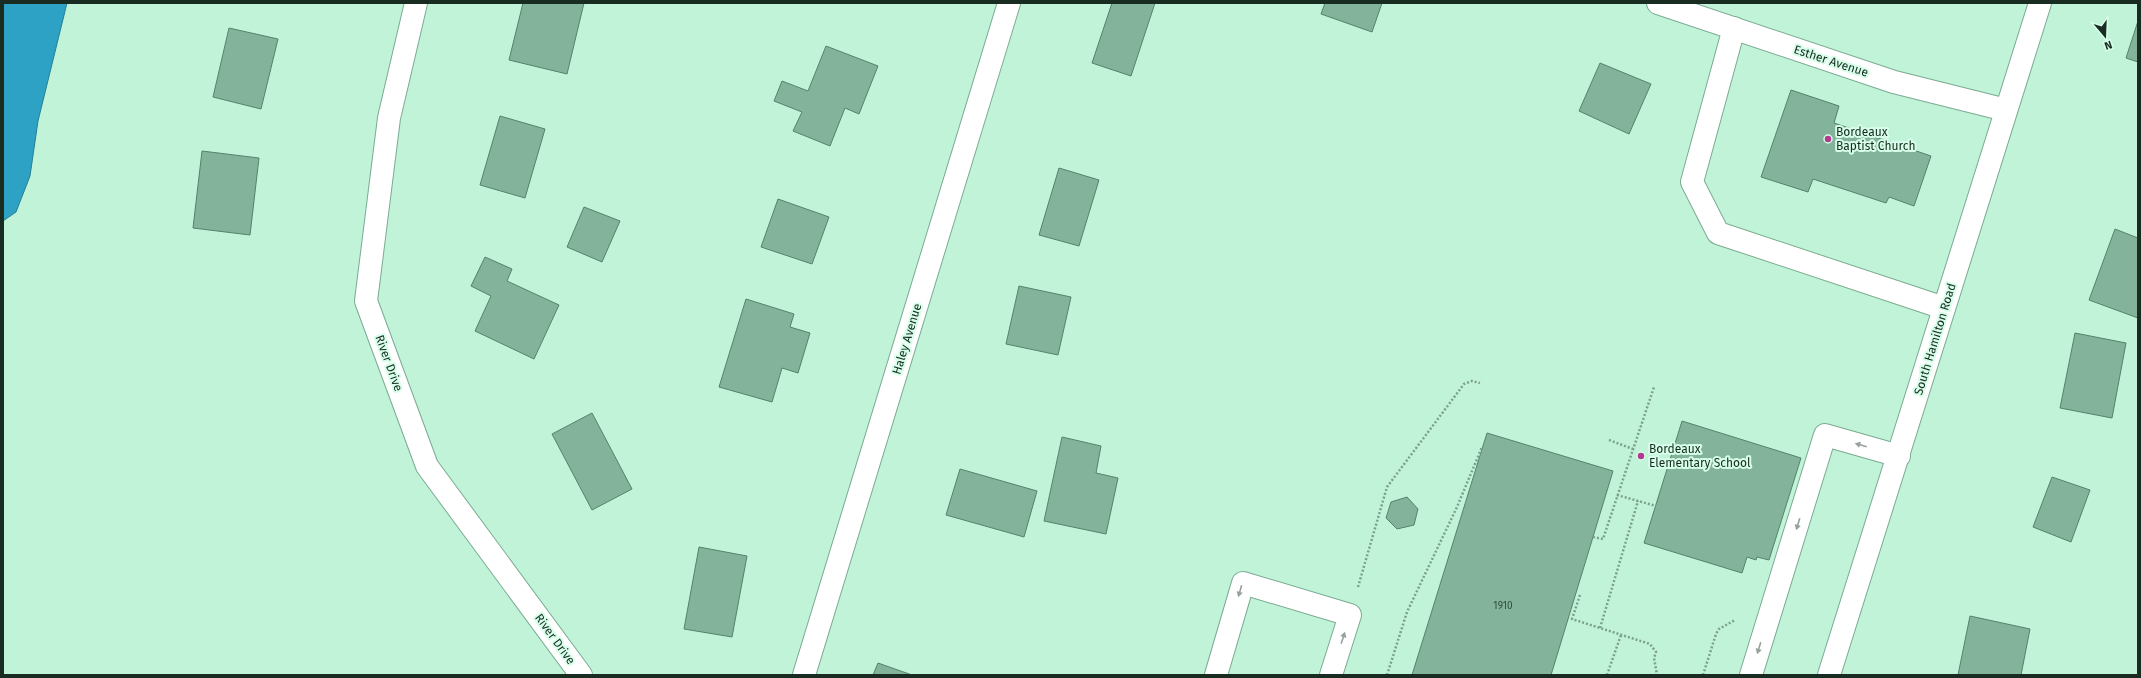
<svg xmlns="http://www.w3.org/2000/svg" width="2141" height="678" font-family="'Fira Sans',sans-serif">
<rect width="100%" height="100%" fill="#c1f3d9"/>
<path fill="#2ea2c4" stroke="#277f93" d="M 3,3 L 67,3 L 38,121 L 30,176 L 16,212 L 3,221 Z"/>
<g fill="#83b39a" stroke="#54836c">
<path d="M 523,3 L 584,3 L 567,74 L 509,60 Z"/>
<path d="M 1112,3 L 1155,3 L 1131,76 L 1092,63 Z"/>
<path d="M 1325,3 L 1382,3 L 1372,32 L 1321,14 Z"/>
<path d="M 2138,21 L 2138,62 L 2126,58 Z"/>
<path d="M 229,28 L 278,39 L 261,109 L 213,97 Z"/>
<path d="M 826,46 L 878,66 L 859,114 L 845,108 L 830,146 L 793,131 L 802,112 L 774,101 L 782,81 L 808,91 Z"/>
<path d="M 1600,63 L 1651,84 L 1629,134 L 1579,111 Z"/>
<path d="M 1791,90 L 1839,106 L 1834,123 L 1931,156 L 1914,206 L 1889,197 L 1886,203 L 1813,179 L 1808,192 L 1761,177 Z"/>
<path d="M 500,116 L 545,129 L 525,198 L 480,185 Z"/>
<path d="M 202,151 L 259,158 L 250,235 L 193,228 Z"/>
<path d="M 1059,168 L 1099,180 L 1079,246 L 1039,235 Z"/>
<path d="M 778,199 L 829,217 L 812,264 L 761,247 Z"/>
<path d="M 584,207 L 620,221 L 602,262 L 567,247 Z"/>
<path d="M 2115,229 L 2138,238 L 2138,318 L 2089,300 Z"/>
<path d="M 485,257 L 512,269 L 507,281 L 559,305 L 534,359 L 475,331 L 491,296 L 471,286 Z"/>
<path d="M 1019,286 L 1071,297 L 1058,355 L 1006,344 Z"/>
<path d="M 746,299 L 794,314 L 790,327 L 810,333 L 798,373 L 782,368 L 772,402 L 719,387 Z"/>
<path d="M 2075,333 L 2126,343 L 2112,418 L 2060,408 Z"/>
<path d="M 592,413 L 632,489 L 592,510 L 552,434 Z"/>
<path d="M 1682,421 L 1801,458 L 1769,560 L 1757,557 L 1756,560 L 1747,557 L 1742,573 L 1644,543 Z"/>
<path d="M 1487,433 L 1613,471 L 1593,537 L 1551,675 L 1412,675 Z"/>
<path d="M 1062,437 L 1101,446 L 1096,473 L 1118,478 L 1106,534 L 1044,521 Z"/>
<path d="M 960,469 L 1037,491 L 1024,537 L 946,515 Z"/>
<path d="M 2052,477 L 2090,490 L 2071,542 L 2033,527 Z"/>
<path d="M 1407,497 L 1418,509 L 1414,525 L 1397,529 L 1386,518 L 1391,502 Z"/>
<path d="M 699,547 L 747,556 L 732,637 L 684,629 Z"/>
<path d="M 1970,616 L 2030,629 L 2021,675 L 1958,675 Z"/>
<path d="M 878,663 L 912,675 L 873,675 Z"/>
</g>
<g fill="none" stroke-linecap="round" stroke-linejoin="round">
<defs>
<g id="minor">
<path d="M 416,3 L 389,118 L 366,301 L 427,466 L 581,675"/>
<path d="M 1658,3 L 1894,82 L 2006,110"/>
<path d="M 1734,28 L 1692,182 L 1718,233 L 1944,308"/>
<path d="M 804,675 L 1009,3"/>
<path d="M 1216,675 L 1243,583 L 1350,615 L 1331,675"/>
<path d="M 1751,675 L 1825,435 L 1899,456"/>
<path d="M 1829,675 L 2040,3"/>
</g>
</defs>
<use href="#minor" stroke="#7bab92" stroke-width="24"/>
<g stroke="#7ba08d" stroke-width="2.5" stroke-dasharray="2 2" stroke-linecap="butt">
<path d="M 1609,440 L 1633,449"/>
<path d="M 1617,495 L 1656,506"/>
<path d="M 1593,537 L 1603,539 L 1654,387"/>
<path d="M 1358,587 L 1387,487 L 1464,384 L 1472,381 L 1480,383"/>
<path d="M 1580,595 L 1572,619 L 1650,644 L 1656,652 L 1654,658 L 1657,675"/>
<path d="M 1600,628 L 1638,501"/>
<path d="M 1387,675 L 1407,612 L 1457,507 L 1482,447"/>
<path d="M 1607,675 L 1621,635"/>
<path d="M 1703,675 L 1716,634 L 1719,629 L 1735,620"/>
</g>
<use href="#minor" stroke="#fff" stroke-width="22"/>
</g>
<defs><path id="oneway-solid" d="M-6-.8H1V-3.2L6.5 0L1 3.2V.8H-6Z"/></defs>
<g fill="#97a09c">
<use href="#oneway-solid" transform="translate(1861 445) rotate(-164)"/>
<use href="#oneway-solid" transform="translate(1798 524) rotate(107)"/>
<use href="#oneway-solid" transform="translate(1240 591) rotate(106)"/>
<use href="#oneway-solid" transform="translate(1343 638) rotate(-72)"/>
<use href="#oneway-solid" transform="translate(1759 648) rotate(107)"/>
</g>
<g fill="#b33a8e" stroke="#d6fee8" stroke-width="1.5">
<circle cx="1828" cy="139" r="4"/>
<circle cx="1641" cy="456" r="4"/>
</g>
<g text-anchor="middle" dominant-baseline="central" stroke-width="4" stroke-linejoin="round" paint-order="stroke">
<g font-size="10" fill="#334e40">
<text x="1503" y="606">1910</text>
</g>
<g font-size="12" fill="#182c22" stroke="#d6fee8">
<text transform="translate(1831 61) rotate(18)">Esther Avenue</text>
<text transform="translate(907 339) rotate(-73)">Haley Avenue</text>
<text transform="translate(1935 339) rotate(-73)">South Hamilton Road</text>
<text transform="translate(389 363) rotate(70)">River Drive</text>
<text transform="translate(555 639) rotate(54)">River Drive</text>
</g>
<g font-size="12" fill="#182c22" stroke="#d6fee8" text-anchor="start">
<text x="1836" y="132">Bordeaux<tspan x="1836" dy="14">Baptist Church</tspan></text>
<text x="1649" y="449">Bordeaux<tspan x="1649" dy="14">Elementary School</tspan></text>
</g>
</g>
<rect width="2141" height="678" fill="none" stroke="#182c22" stroke-width="8"/>
<g transform="translate(2105 36) rotate(161)" stroke="#d6fee8" stroke-width="3" paint-order="stroke">
<path d="M0-3L7 15L0 10L-7 15Z" fill="#182c22"/>
<text y="-6" font-size="11" font-weight="bold" text-anchor="middle" fill="#182c22">N</text>
</g>
</svg>
